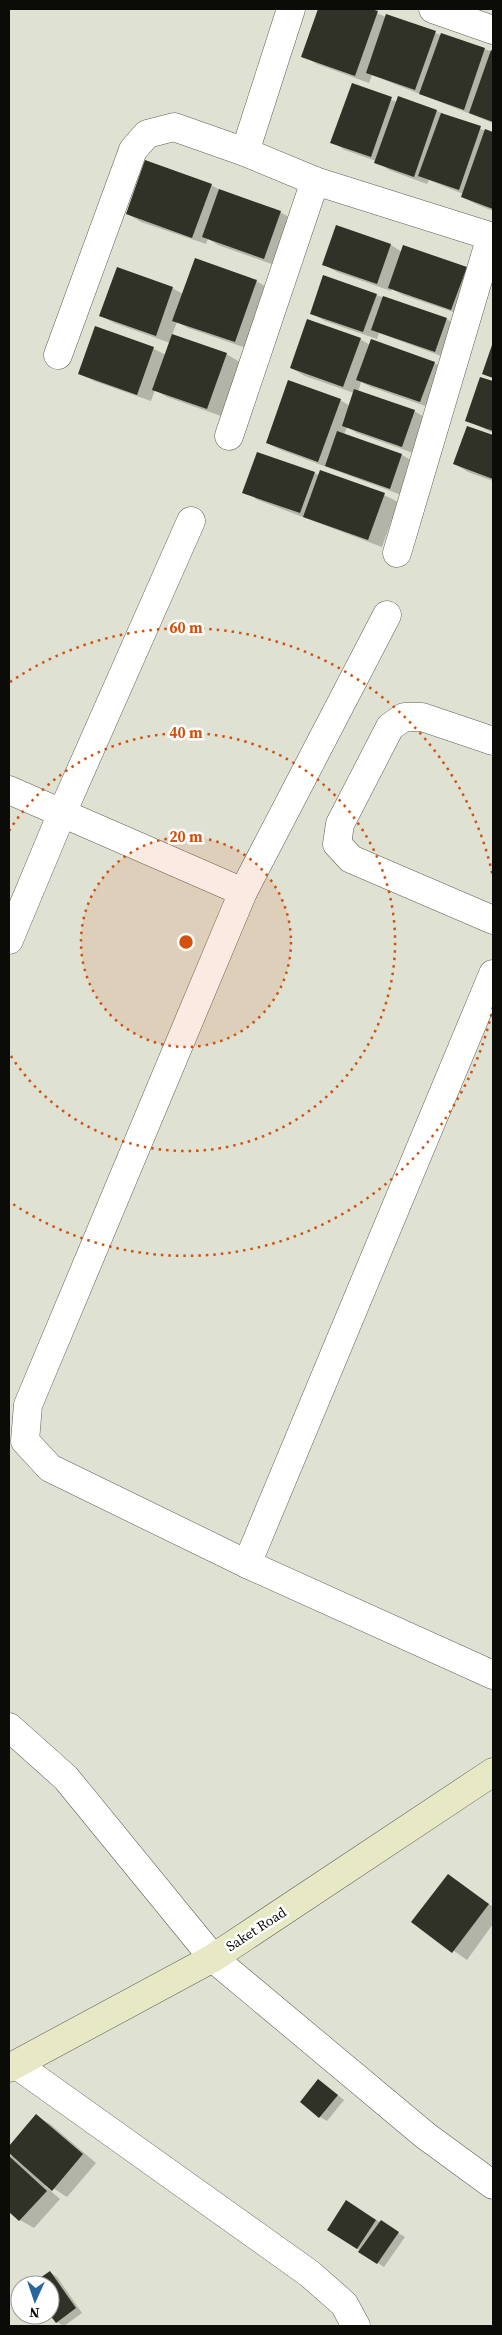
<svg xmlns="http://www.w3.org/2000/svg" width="502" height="2335" font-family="'Source Serif 4',serif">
<rect width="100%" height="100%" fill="#dfe1d3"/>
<g fill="#0003">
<path d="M 320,9 L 367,9 L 386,17 L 493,52 L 493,123 L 372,75 L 369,83 L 317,64 L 303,56 Z"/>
<path d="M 353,85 L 397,102 L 399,98 L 437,111 L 493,134 L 493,211 L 476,204 L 462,197 L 463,194 L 429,180 L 427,184 L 389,170 L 376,161 L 345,150 L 332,142 Z"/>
<path d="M 211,185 L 222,191 L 280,212 L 294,220 L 277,266 L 218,245 L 208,239 L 206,244 L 141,222 L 128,214 Z"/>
<path d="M 337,226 L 391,245 L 402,252 L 466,268 L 480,276 L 465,316 L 403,295 L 392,289 L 391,291 L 337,272 L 323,264 Z"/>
<path d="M 256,281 L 270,289 L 249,349 L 188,328 L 177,322 L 172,335 L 226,354 L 240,362 L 221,416 L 167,397 L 155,390 L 151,401 L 94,381 L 80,374 L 96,328 L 154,349 L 166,355 L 170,343 L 114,323 L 101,316 L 172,288 L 183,294 Z"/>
<path d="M 376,295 L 446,319 L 460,327 L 449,359 L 379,333 L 377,339 L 325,321 L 311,313 Z"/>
<path d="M 360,339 L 370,345 L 434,363 L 448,370 L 434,409 L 371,387 L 361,382 L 358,392 L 414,411 L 428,419 L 416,454 L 357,433 L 347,427 L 344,435 L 402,455 L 416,463 L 404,496 L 281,450 L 267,443 L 340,400 L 350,406 L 354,393 L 305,376 L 291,368 Z"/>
<path d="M 481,378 L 493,382 L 493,433 L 466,420 Z"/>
<path d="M 468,427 L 493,436 L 493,481 L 468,472 L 455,464 Z"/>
<path d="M 314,473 L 384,495 L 398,502 L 382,547 L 258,500 L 244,492 Z"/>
<path d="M 448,1876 L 493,1907 L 493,1924 L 467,1960 L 413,1922 Z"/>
<path d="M 325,2085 L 344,2100 L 327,2121 L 320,2117 Z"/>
<path d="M 36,2116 L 50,2124 L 96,2163 L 67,2197 L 47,2184 L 45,2186 L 60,2199 L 34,2228 L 20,2220 L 9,2210 L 9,2155 L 15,2157 L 9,2152 L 9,2148 Z"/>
<path d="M 353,2206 L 405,2237 L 384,2267 L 328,2229 Z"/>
<path d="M 50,2272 L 57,2277 L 82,2313 L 64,2326 L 57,2322 L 50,2312 L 50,2285 L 32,2285 Z"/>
</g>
<g fill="#313227">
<path d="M 318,9 L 371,9 L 378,11 L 355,76 L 301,57 Z"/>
<path d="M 386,14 L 436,31 L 415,90 L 366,73 Z"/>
<path d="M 441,33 L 485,48 L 464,110 L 419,94 Z"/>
<path d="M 491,50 L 493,51 L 493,122 L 469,113 Z"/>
<path d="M 352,83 L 392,97 L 371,157 L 330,143 Z"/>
<path d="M 398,96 L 437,110 L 414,177 L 374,163 Z"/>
<path d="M 441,113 L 481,126 L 459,190 L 418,176 Z"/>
<path d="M 485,129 L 493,132 L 493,209 L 461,197 Z"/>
<path d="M 145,160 L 212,184 L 192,238 L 126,214 Z"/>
<path d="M 219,189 L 281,211 L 264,259 L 202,237 Z"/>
<path d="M 336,225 L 391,244 L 377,284 L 322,265 Z"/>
<path d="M 403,245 L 467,267 L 451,310 L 388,288 Z"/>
<path d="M 195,258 L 257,280 L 235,342 L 172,321 Z"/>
<path d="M 117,267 L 173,287 L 156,336 L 99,316 Z"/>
<path d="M 323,275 L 377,294 L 363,332 L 310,314 Z"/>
<path d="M 383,296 L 447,318 L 435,352 L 371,330 Z"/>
<path d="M 307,319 L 361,338 L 343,387 L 290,368 Z"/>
<path d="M 95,326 L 154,347 L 137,395 L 78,374 Z"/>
<path d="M 172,334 L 227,353 L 207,409 L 152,390 Z"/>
<path d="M 371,339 L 435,362 L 420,402 L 356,380 Z"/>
<path d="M 493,342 L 493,378 L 482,374 Z"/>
<path d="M 480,377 L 493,381 L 493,431 L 465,421 Z"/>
<path d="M 288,380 L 341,399 L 318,462 L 266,443 Z"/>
<path d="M 354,389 L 415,410 L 402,447 L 342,426 Z"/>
<path d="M 467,426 L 493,435 L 493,479 L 453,464 Z"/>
<path d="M 337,431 L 402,454 L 390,489 L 325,466 Z"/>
<path d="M 257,452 L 315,472 L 300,513 L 242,493 Z"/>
<path d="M 320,470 L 385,493 L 368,540 L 303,517 Z"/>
<path d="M 448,1874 L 489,1904 L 452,1953 L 411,1922 Z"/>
<path d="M 318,2079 L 338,2095 L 319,2118 L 300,2102 Z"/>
<path d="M 36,2114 L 83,2154 L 52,2191 L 9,2153 L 9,2146 Z"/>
<path d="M 9,2156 L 47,2191 L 19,2221 L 9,2212 Z"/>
<path d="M 346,2200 L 376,2220 L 357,2249 L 327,2230 Z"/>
<path d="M 381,2220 L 399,2232 L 377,2264 L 358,2252 Z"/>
<path d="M 50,2271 L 76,2308 L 56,2323 L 50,2315 L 50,2285 L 30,2285 Z"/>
</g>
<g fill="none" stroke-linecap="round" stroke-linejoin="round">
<defs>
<g id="street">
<path d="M 433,9 L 493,30"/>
<path d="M 245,152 L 291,9"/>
<path d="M 58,355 L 133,150 L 147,134 L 174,127 L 245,152 L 315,181 L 493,237"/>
<path d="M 229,436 L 315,181"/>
<path d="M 397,553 L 491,236"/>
<path d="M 387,615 L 243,892 L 28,1405 L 25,1441 L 50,1468 L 247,1564 L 493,1675"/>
<path d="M 493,741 L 422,717 L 404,717 L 390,727 L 340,824 L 337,844 L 351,859 L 493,920"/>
<path d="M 9,790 L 243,892"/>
<path d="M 9,940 L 62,813 L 191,521"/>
<path d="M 247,1564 L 493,974"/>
<path d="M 9,1727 L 66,1778 L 213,1958 L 426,2136 L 493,2185"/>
<path d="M 17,2065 L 310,2274 L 344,2304 L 356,2326"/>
</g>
<path id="secondary" d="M 9,2068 L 213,1958 L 493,1772"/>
</defs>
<use href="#street" stroke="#5f6054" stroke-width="29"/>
<use href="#secondary" stroke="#5f6054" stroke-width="29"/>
<use href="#street" stroke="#fff" stroke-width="28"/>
<use href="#secondary" stroke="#e7e9c5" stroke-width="28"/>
</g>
<circle cx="186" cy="942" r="105" fill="#d2510c" fill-opacity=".12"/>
<g fill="none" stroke="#d2510c" stroke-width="2.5" stroke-dasharray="2.5 5">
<circle cx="186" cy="942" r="105"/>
<path d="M9 831A209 209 0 1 1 9 1053"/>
<path d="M493 1007A314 314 0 0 1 10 1202M10 682A314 314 0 0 1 493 877"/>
</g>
<g text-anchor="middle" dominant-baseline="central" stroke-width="5" stroke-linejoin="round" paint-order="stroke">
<g font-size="14" fill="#0b0c07" stroke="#fff">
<text transform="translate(256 1929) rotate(-33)">Saket Road</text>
</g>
</g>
<circle cx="186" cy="942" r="8" fill="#d2510c" stroke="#fff" stroke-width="2.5"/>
<g font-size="15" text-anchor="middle" font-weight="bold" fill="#d2510c" stroke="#fff" stroke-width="5" stroke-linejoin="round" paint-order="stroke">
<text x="186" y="633">60 m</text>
<text x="186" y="738">40 m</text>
<text x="186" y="842">20 m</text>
</g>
<rect width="502" height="2335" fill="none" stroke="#0b0c07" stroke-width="20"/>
<g transform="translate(35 2300) rotate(183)"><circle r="24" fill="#ffffff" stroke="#9d9e9c"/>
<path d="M0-4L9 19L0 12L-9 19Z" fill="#27679e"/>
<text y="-8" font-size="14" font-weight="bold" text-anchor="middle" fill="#0b0c07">N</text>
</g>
</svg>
